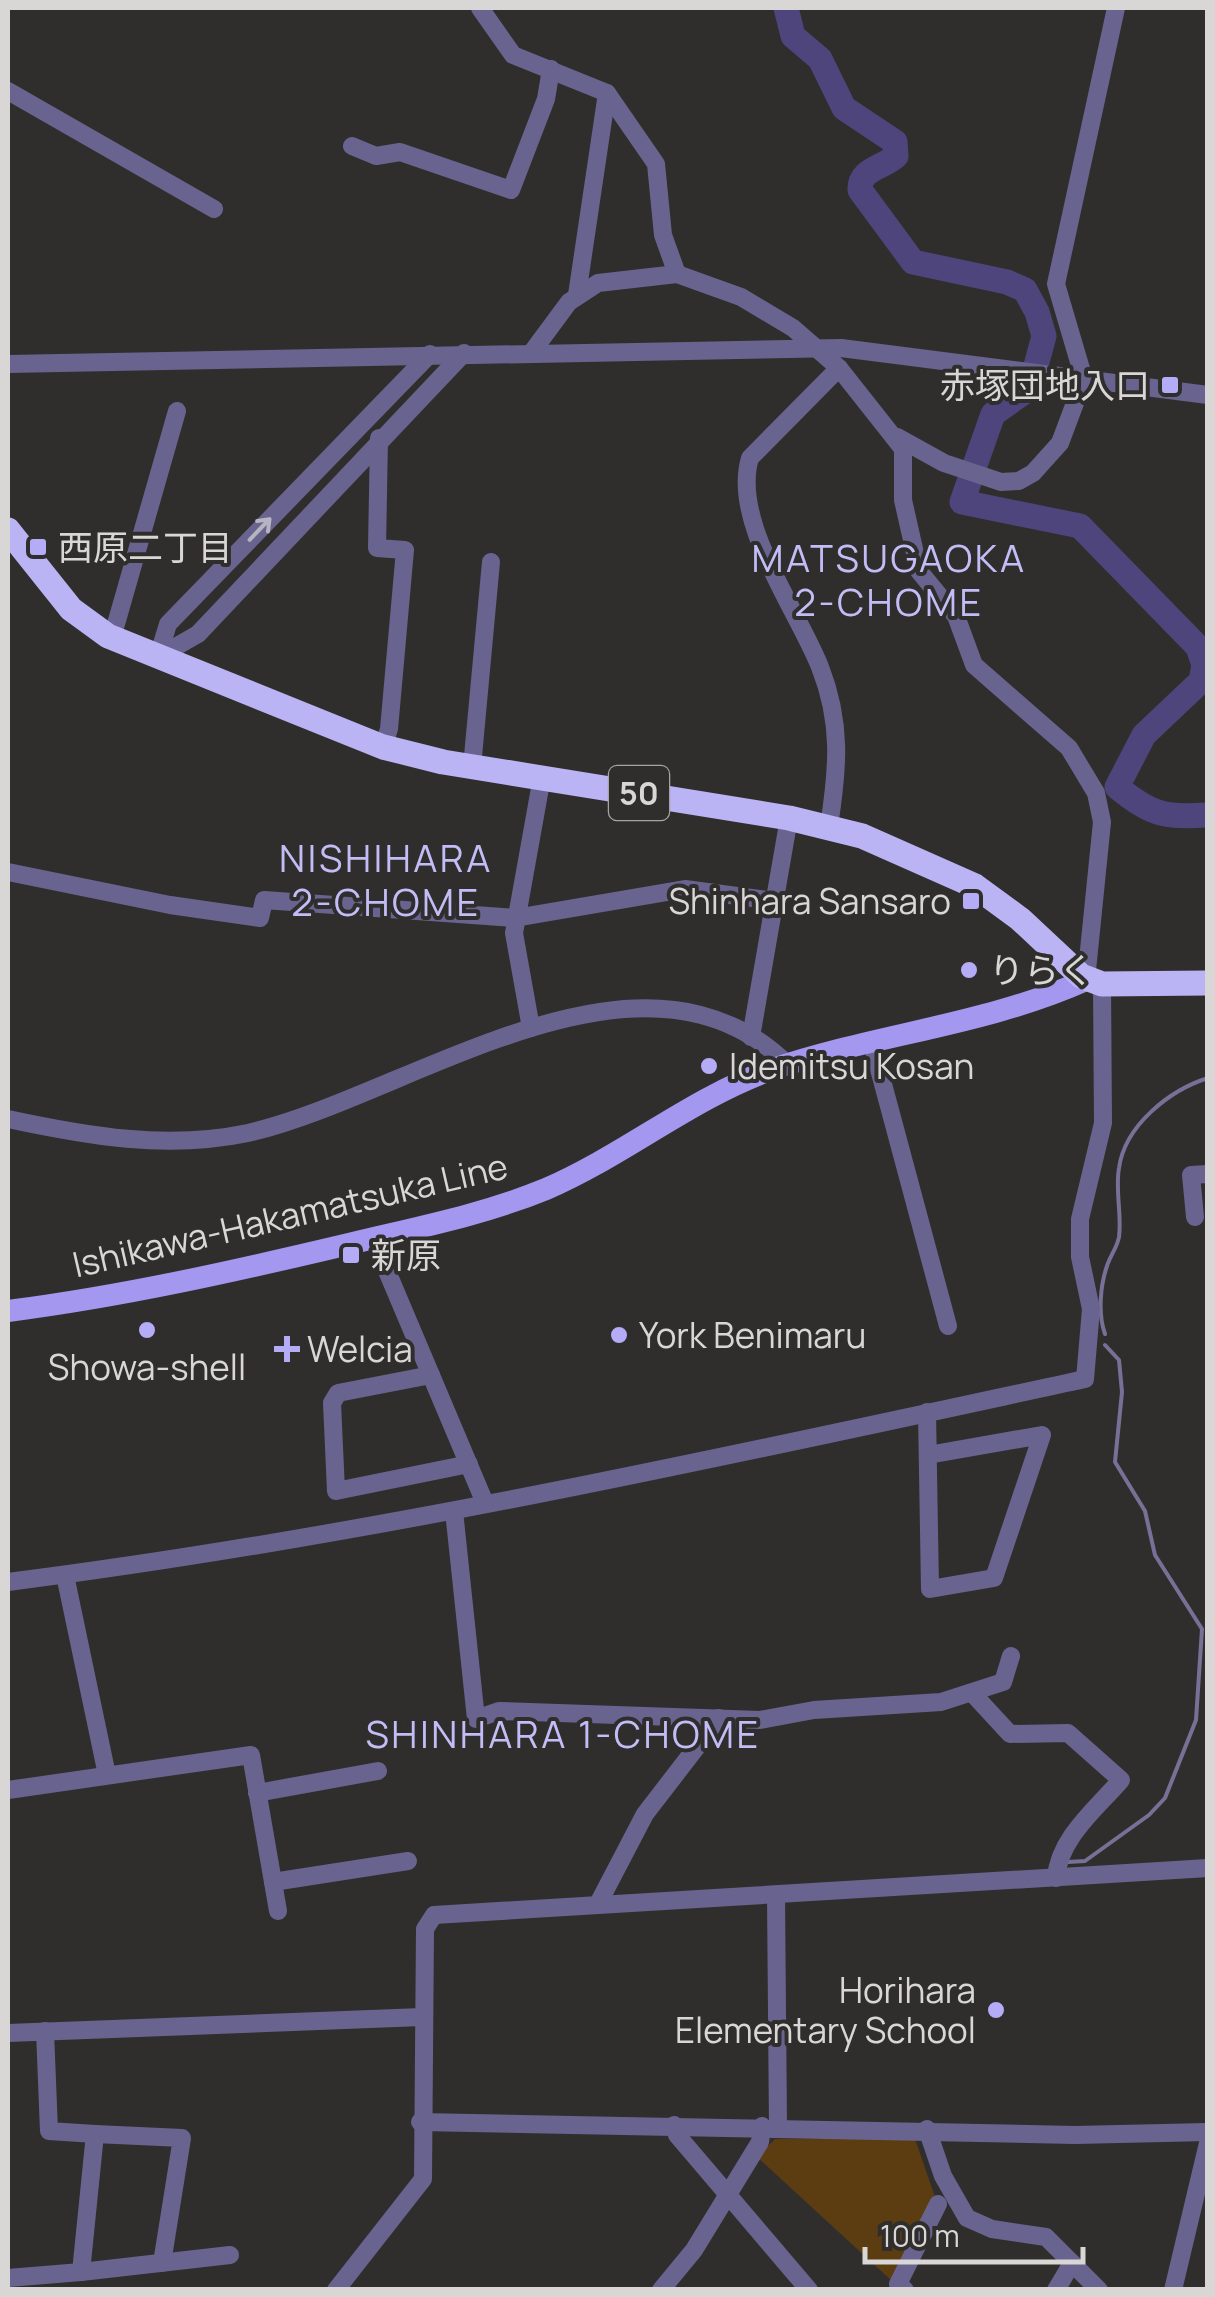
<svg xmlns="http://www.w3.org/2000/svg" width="1215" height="2297" font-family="Manrope,'Noto Sans JP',sans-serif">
<rect width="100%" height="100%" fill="#302e2c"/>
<path fill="#5c3c11" d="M 775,2139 L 915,2139 L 935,2197 L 893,2282 L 757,2157 Z"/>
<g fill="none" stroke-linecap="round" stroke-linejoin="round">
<g stroke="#777197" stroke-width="4">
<path d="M 1105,1334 C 1098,1315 1100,1286 1107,1266 C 1110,1256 1117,1248 1119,1237 C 1122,1215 1115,1191 1119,1168 C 1125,1125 1170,1090 1208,1078"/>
<path d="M 1068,1862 L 1085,1861 L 1149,1815 L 1165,1798 L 1196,1720 L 1202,1629 L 1155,1555 L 1145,1511 L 1115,1462 L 1122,1392 L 1119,1360 L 1105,1345"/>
</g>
<path stroke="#4d457c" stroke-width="25" d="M 786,8 L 793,36 L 820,59 L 844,108 L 895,142 L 896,156 C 883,168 859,169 860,190 L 913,262 L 1007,282 L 1025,290 L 1037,312 L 1044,336 L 1030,388 L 993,414 L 962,502 L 1080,526 L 1198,647 L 1204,665 L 1201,681 L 1144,735 L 1117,787 C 1153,816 1164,817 1208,815"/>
<g stroke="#69648f" stroke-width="18">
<path d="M 480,8 L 513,55 L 607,93 L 656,164 L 663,235 L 677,274"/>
<path d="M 8,91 L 214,209"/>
<path d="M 352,146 L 376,156 L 400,152 L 511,190 L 546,99 L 551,69"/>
<path d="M 577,295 L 607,93"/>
<path d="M 532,352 L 569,302 L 598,283 L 677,274 L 741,297 L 793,328 L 839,368 L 903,449 L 903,500 L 919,571 L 956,616 L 974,665 L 1069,748 L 1096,793 L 1102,822 L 1086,980"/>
<path d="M 8,364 L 841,348 L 1208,395"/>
<path d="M 897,437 L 944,463 L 1001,482 L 1019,481 L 1033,473 L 1060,443 L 1084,379 L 1056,284 L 1116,8"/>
<path d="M 379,438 L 377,548 L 405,550 L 389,729 L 383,747"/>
<path d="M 108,636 L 116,624 L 177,411"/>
<path d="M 158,657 L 198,634 L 464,353"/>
<path d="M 158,657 L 168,624 L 430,354"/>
<path d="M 472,767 L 491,562"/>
<path d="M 829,826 C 838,768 842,723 820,667 C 797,609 731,521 750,458 L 839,368"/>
<path d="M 8,872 L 170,905 L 260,918 L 264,900 L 515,918 L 685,889 L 774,901"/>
<path d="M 531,1028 L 514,933 L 542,777"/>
<path d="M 751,1037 L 789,818"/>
<path d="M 872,1043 L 948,1326"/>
<path d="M 8,1119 C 87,1136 167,1150 248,1133 C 407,1097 640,919 788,1065"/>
<path d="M 1195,1217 L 1191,1175 L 1208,1174"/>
<path d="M 373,1238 L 485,1503"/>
<path d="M 431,1375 L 338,1393 L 332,1403 L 336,1491 L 469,1464"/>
<path d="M 927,1412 L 930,1589 L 994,1578 L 1042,1435 L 928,1455"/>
<path d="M 454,1511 L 476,1719 L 499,1711 L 760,1720 L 814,1710 L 941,1702 L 1003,1682 L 1011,1656"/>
<path d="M 65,1575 L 107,1775"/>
<path d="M 8,1582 C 370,1536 728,1456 1085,1379 L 1091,1309 L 1080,1257 L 1080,1219 L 1103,1123 L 1102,984"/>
<path d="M 974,1695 L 1010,1734 L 1068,1733 L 1121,1780 C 1096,1809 1059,1838 1056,1878"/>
<path d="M 8,1790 L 251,1755 L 278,1911"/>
<path d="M 257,1793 L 378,1771"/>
<path d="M 273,1882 L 408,1861"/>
<path d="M 776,1895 L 778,2127"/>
<path d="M 598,1904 L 645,1814 L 719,1718"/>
<path d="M 8,2033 L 422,2017"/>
<path d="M 420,2122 L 1075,2135 L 1208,2132"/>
<path d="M 674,2125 L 677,2135 L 809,2290"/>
<path d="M 927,2129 L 943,2176 L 967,2218 L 992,2229 L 1046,2237 L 1099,2290"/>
<path d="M 95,2134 L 182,2138 L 162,2263"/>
<path d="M 81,2272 L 230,2255"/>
<path d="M 8,2278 L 81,2272 L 95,2134 L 49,2131 L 45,2031"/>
<path d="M 336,2290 L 423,2179 L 425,1929 L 434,1915 L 1208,1868"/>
<path d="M 661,2290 L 694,2250 L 760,2142 L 762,2126"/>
<path d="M 905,2290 L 898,2284 L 938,2204"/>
<path d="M 1056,2290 L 1072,2263"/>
<path d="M 1173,2290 L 1208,2143"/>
</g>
<path stroke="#a497f0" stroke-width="22" d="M 8,1311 C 124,1296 235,1271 349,1244 C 415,1228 483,1215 546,1189 C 625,1155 691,1098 773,1069 C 876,1034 986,1025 1086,980"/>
<path stroke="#bbb4f4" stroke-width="25" d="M 8,530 L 71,609 L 108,636 L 383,747 L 443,762 L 789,818 L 862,836 L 975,886 L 1020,919 L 1081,976 L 1102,984 L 1208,983"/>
</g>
<defs><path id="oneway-shaft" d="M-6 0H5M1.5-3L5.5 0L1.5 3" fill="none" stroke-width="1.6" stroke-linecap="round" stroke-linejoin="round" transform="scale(2.5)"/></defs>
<use stroke="#b7b4c1" href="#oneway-shaft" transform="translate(260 529) rotate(-46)"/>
<g fill="#b5acf8" stroke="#302e2c" stroke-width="4">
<rect x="1160" y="375" width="20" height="20" rx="5"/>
<rect x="28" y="537" width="20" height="20" rx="5"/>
<rect x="961" y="891" width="20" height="20" rx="5"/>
<circle cx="969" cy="970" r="10"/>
<circle cx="709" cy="1066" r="10"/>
<rect x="341" y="1245" width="20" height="20" rx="5"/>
<circle cx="147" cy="1330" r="10"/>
<circle cx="619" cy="1335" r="10"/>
<path d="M282 1334h10v10h10v10h-10v10h-10v-10h-10v-10h10z"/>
<circle cx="996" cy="2010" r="10"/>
</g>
<g text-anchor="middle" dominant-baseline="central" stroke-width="8" stroke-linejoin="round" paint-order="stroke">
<rect fill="#302e2c" stroke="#a6a4a3" stroke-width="2.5" x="609" y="766" width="60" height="54" rx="8"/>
<g font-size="32" font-weight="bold" fill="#d9d7d6">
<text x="639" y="793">50</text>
</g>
<g font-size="35" fill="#d9d7d6" stroke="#302e2c" text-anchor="start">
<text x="1150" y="385" text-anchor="end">赤塚団地入口</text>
<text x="58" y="547">西原二丁目</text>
<text x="951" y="901" text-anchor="end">Shinhara Sansaro</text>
<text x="989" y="970">りらく</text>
<text x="729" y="1066">Idemitsu Kosan</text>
<text x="371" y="1255">新原</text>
<text x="639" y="1335">York Benimaru</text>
<text x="307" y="1349">Welcia</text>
<text x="147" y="1367" text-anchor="middle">Showa-shell</text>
<text x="976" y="1990" text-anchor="end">Horihara<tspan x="976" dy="40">Elementary School</tspan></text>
</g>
<g font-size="35" fill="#d9d7d6" stroke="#302e2c">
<text transform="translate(290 1215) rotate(-13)">Ishikawa-Hakamatsuka Line</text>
</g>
<g font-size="38" letter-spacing="2.5" fill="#c2bdf6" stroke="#302e2c">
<text x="889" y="557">MATSUGAOKA<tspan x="889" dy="44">2-CHOME</tspan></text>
<text x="386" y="857">NISHIHARA<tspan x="386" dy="44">2-CHOME</tspan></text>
<text x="563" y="1733">SHINHARA 1-CHOME</text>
</g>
</g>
<rect width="1215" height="2297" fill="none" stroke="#d9d7d6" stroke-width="20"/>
<path d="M865 2247v15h218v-15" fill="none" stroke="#d9d7d6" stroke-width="5"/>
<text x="880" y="2247" font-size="30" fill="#d9d7d6" stroke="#302e2c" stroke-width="8" paint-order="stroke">100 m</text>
</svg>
